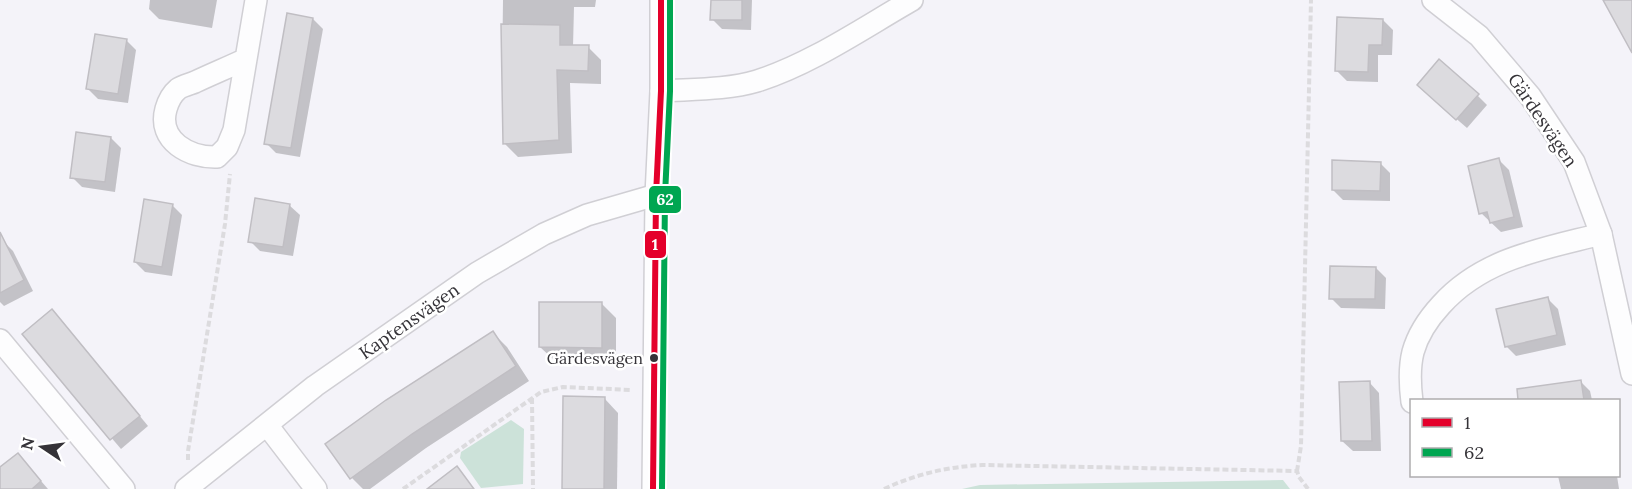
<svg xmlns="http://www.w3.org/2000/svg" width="1632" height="489" font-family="Lora,serif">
<rect width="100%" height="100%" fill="#f4f3f9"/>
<g fill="#cce2d9">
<path d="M 511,420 L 524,429 L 523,484 L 481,488 L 460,458 L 461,452 Z"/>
<path d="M 1283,480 L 1290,489 L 962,489 L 980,485 Z"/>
</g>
<g fill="#0003">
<path d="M 150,0 L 217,0 L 212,28 L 159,19 L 149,9 Z"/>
<path d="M 503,0 L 596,0 L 595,7 L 574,7 L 573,47 L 588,47 L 601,60 L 601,84 L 570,83 L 572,153 L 518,157 L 505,144 L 502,75 Z"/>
<path d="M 712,0 L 752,0 L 751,30 L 722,29 L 712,19 Z"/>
<path d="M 313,19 L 323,29 L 300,157 L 276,153 L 266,143 Z"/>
<path d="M 1383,20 L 1393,30 L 1392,55 L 1378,55 L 1378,82 L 1347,81 L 1337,71 Z"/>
<path d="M 126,40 L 136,50 L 128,103 L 98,99 L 88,89 Z"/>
<path d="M 1429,95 L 1477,95 L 1487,105 L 1467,128 Z"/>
<path d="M 111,138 L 121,148 L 115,192 L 82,187 L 72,177 Z"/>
<path d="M 1499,160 L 1509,170 L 1523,227 L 1501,232 L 1481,213 Z"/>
<path d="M 1380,163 L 1390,173 L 1390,201 L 1343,200 L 1333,190 Z"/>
<path d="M 172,205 L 182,215 L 172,276 L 145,272 L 135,262 Z"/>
<path d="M 289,205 L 300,215 L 293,256 L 260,251 L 250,241 Z"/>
<path d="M 3,241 L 13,251 L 33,291 L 4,306 L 0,302 L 0,243 Z"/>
<path d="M 1376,268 L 1386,278 L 1385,309 L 1341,308 L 1331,298 Z"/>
<path d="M 1548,299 L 1558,309 L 1566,345 L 1516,356 L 1506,346 Z"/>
<path d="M 602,304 L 616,318 L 616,361 L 555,361 L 540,347 Z"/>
<path d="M 62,321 L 148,426 L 121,449 L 24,335 Z"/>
<path d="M 493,333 L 507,347 L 529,381 L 426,448 L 370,489 L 363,489 L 352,478 Z"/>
<path d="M 1580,381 L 1590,391 L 1592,400 L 1531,400 L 1530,389 Z"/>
<path d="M 1369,382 L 1379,393 L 1381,451 L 1353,451 L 1342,441 Z"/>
<path d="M 604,398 L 618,413 L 617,489 L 563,489 Z"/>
<path d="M 27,465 L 48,489 L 0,489 L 0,469 Z"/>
<path d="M 1558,476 L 1617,476 L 1619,489 L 1561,489 Z"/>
</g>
<g fill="#dcdbdf" stroke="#c0bec3" stroke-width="1.5">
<path d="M 711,0 L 742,0 L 742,20 L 710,20 Z"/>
<path d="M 1603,0 L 1632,0 L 1632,53 Z"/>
<path d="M 287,13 L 313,18 L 291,148 L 264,144 Z"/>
<path d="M 1337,17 L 1383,19 L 1382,45 L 1369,45 L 1368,72 L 1335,71 Z"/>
<path d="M 501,24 L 560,25 L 560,45 L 589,45 L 588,71 L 557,70 L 559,140 L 503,144 Z"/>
<path d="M 95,34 L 127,39 L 118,94 L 86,89 Z"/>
<path d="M 1439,59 L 1479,94 L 1456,120 L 1417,85 Z"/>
<path d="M 76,132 L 111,137 L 105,182 L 70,178 Z"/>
<path d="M 1499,158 L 1514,217 L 1490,223 L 1487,212 L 1479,214 L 1468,166 Z"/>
<path d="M 1332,160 L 1381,162 L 1380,191 L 1332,190 Z"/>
<path d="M 255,198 L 290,204 L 283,247 L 248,242 Z"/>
<path d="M 144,199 L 173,204 L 162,267 L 134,262 Z"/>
<path d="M 0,232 L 24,280 L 0,293 Z"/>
<path d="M 1330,266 L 1376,267 L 1375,299 L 1329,299 Z"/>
<path d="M 1548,297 L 1557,335 L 1505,347 L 1496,309 Z"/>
<path d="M 539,302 L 602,302 L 602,348 L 539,347 Z"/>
<path d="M 52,309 L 140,416 L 110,440 L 22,334 Z"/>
<path d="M 493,331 L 516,366 L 412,434 L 350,479 L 325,444 L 386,400 Z"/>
<path d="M 1581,380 L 1584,400 L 1518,400 L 1517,389 Z"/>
<path d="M 1370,381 L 1372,441 L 1341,441 L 1339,382 Z"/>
<path d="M 563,396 L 605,397 L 604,489 L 562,489 Z"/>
<path d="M 18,453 L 41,481 L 32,489 L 0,489 L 0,467 Z"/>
<path d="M 457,466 L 474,489 L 427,489 Z"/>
</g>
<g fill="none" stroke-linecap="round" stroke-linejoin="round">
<defs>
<g id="minor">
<path d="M 1433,0 L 1479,36 L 1530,96 L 1574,162 L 1601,234 L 1632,374"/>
<path d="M 246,59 C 229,67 212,74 195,82 C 190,84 182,86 178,89 C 172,94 168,102 166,109 C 157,141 190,158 217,157 L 227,147 L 234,130 L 256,0"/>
<path d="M 661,91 C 692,89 727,90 757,81 C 811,64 863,28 912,0"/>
<path d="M 0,340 L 124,489"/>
<path d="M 1412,402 C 1410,386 1409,368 1413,352 C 1418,334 1429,318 1441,305 C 1483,258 1543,249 1601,234"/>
<path d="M 267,425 L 316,489"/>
<path d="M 186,489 L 315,386 L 477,273 L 544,234 L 587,215 L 656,195"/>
<path d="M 653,489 L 656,195 L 661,91 L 661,0"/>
</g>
</defs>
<use href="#minor" stroke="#d0cfd4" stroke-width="24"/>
<g stroke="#dcdbde" stroke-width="4" stroke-dasharray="6 3" stroke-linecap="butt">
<path d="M 532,398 L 533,489"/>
<path d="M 188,460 L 188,451 L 225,224 L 230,174"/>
<path d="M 1297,471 L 1301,446 L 1311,0"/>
<path d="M 403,489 L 541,392 L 563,387 L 632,390"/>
<path d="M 884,489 C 916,474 947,467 982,465 L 1297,471 L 1299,477 L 1308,489"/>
</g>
<use href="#minor" stroke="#fdfdfe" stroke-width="21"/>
<defs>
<path id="bus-1" d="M 653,489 L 656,195 L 661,91 L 661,0"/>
<path id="bus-2" d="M 662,489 L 665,195 L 670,91 L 670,0"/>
</defs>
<use href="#bus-1" stroke="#fff" stroke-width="10"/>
<use href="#bus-2" stroke="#fff" stroke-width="10"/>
<use href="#bus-1" stroke="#e4002b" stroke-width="6"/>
<use href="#bus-2" stroke="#00a651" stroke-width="6"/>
</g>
<circle fill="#353338" stroke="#fff" stroke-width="2" cx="654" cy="358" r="5"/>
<g text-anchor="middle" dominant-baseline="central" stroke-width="5" stroke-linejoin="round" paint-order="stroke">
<g font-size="16" fill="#353338" stroke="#fff" text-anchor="end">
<text x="643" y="358">Gärdesvägen</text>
</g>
<g font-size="18" fill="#353338" stroke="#fff">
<text transform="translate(1543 120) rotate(56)">Gärdesvägen</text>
<text transform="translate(409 321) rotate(-35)">Kaptensvägen</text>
</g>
</g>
<g stroke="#fff" stroke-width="2">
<rect x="648" y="185" width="34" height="29" rx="6" fill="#00a651"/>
<rect x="644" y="230" width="23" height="29" rx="6" fill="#e4002b"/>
</g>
<g font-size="16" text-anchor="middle" font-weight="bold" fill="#fff">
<text x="665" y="205">62</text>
<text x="655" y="250">1</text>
</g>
<rect x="1410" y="399" width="210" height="78" fill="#ffffff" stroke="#aeadaf" stroke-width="1.5"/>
<rect x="1422" y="418" width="30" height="9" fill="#e4002b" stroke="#aeadaf" stroke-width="1.5"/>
<text x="1464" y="429" font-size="18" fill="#353338">1</text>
<rect x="1422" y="448" width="30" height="9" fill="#00a651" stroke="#aeadaf" stroke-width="1.5"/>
<text x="1464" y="459" font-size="18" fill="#353338">62</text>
<g transform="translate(42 447) rotate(283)" stroke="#ffffff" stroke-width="4.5" paint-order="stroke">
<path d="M0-4.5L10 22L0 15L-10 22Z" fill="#353338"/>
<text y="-9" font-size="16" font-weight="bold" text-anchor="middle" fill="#353338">N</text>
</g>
</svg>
